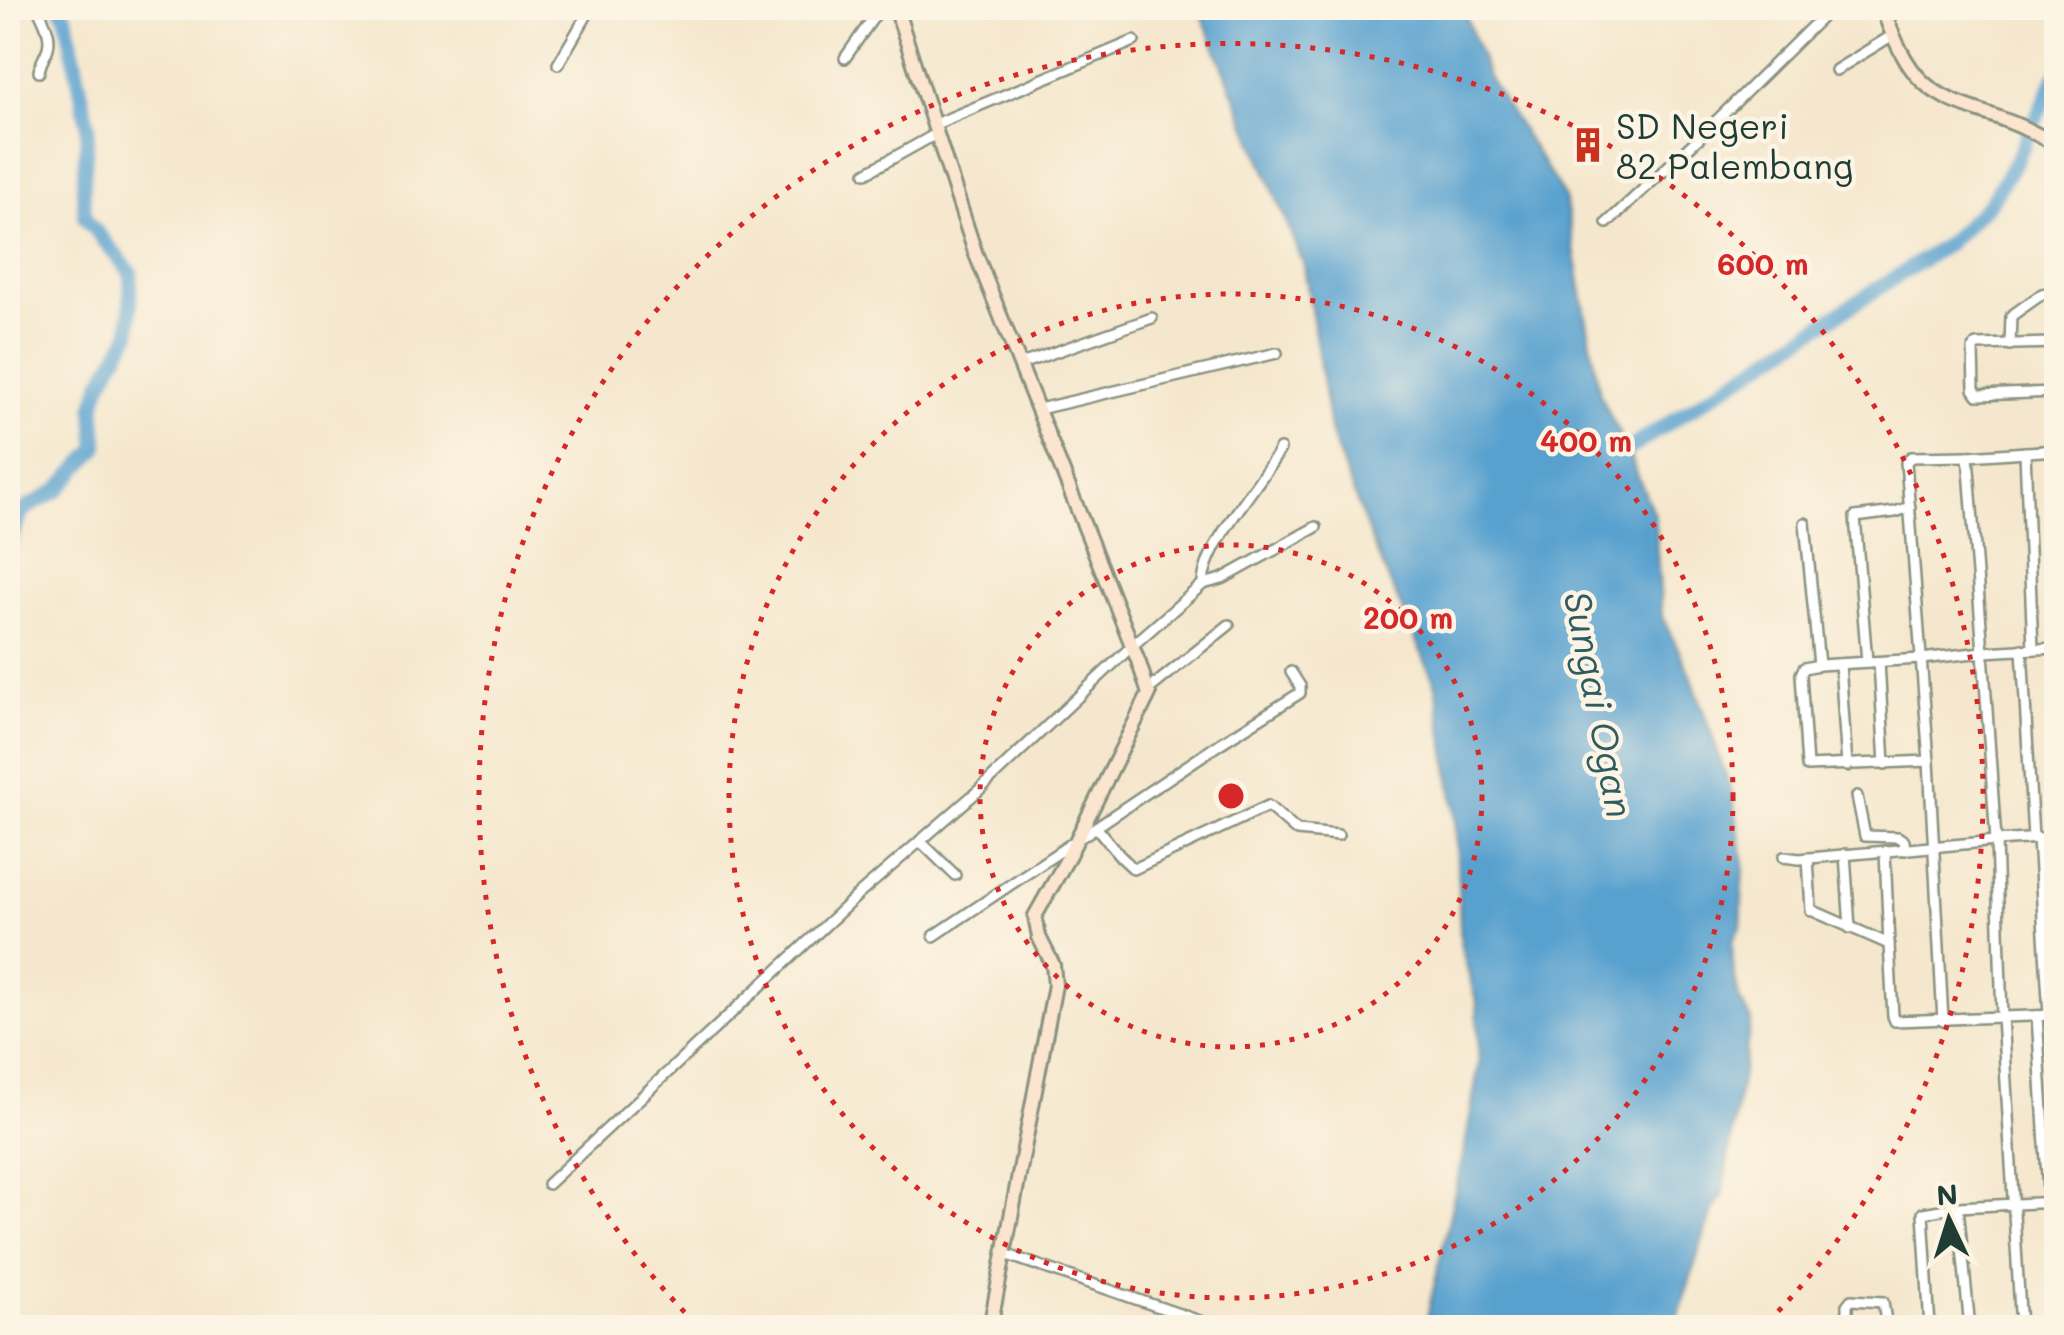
<svg xmlns="http://www.w3.org/2000/svg" width="2064" height="1335" font-family="Mali,sans-serif">
<rect width="100%" height="100%" fill="#fcf5e5"/>
<filter id="ink" filterUnits="userSpaceOnUse"><feTurbulence type="fractalNoise" baseFrequency=".01" numOctaves="2"/><feDisplacementMap in="SourceGraphic" scale="20" xChannelSelector="R" yChannelSelector="G"/><feConvolveMatrix kernelMatrix="1 2 1 2 8 2 1 2 1" color-interpolation-filters="sRGB"/></filter>
<filter id="wash" filterUnits="userSpaceOnUse"><feTurbulence type="fractalNoise" baseFrequency=".0048" numOctaves="4" result="noise"/><feDisplacementMap in="SourceGraphic" scale="40" xChannelSelector="R" yChannelSelector="G"/><feGaussianBlur stdDeviation="2.25" result="paint"/><feColorMatrix in="noise" values="0 0 0 0 0 0 0 0 0 0 0 0 0 0 0 0 0 1.4 0 .05"/><feComposite in="paint" operator="in"/></filter>
<g filter="url(#wash)">
<rect width="100%" height="100%" fill="#f5e7cd"/>
<path fill="#59a1cf" stroke="#3c6f82" stroke-width="2.5" d="M 1199,8 L 1463,8 L 1488,77 L 1565,198 L 1600,395 L 1627,450 L 1654,515 L 1662,617 L 1690,673 L 1733,796 L 1744,864 L 1741,926 L 1732,941 L 1733,967 L 1739,999 L 1751,1019 L 1722,1195 L 1710,1216 L 1675,1327 L 1425,1327 L 1465,1147 L 1479,1064 L 1477,1003 L 1461,947 L 1455,811 L 1436,685 L 1375,549 L 1331,434 L 1304,265 Z"/>
<g fill="none" stroke-linecap="round" stroke-linejoin="round">
<g stroke="#59a1cf" stroke-width="15">
<path d="M 1627,450 L 1947,244 L 1991,201 L 2017,159 L 2056,76"/>
<path d="M 8,546 L 22,511 L 58,490 L 97,448 L 94,407 L 101,383 L 130,333 L 131,273 L 85,218 L 83,188 L 88,126 L 66,17 L 61,8"/>
</g>
</g>
</g>
<g filter="url(#ink)">
<g fill="none" stroke-linecap="round" stroke-linejoin="round">
<defs>
<g id="street">
<path d="M 38,8 C 43,20 52,34 48,48 C 45,58 40,62 39,72"/>
<path d="M 845,58 L 880,8"/>
<path d="M 558,64 L 591,8"/>
<path d="M 1836,70 L 1893,35"/>
<path d="M 933,125 L 1134,41"/>
<path d="M 866,173 L 936,134"/>
<path d="M 1607,223 L 1700,137 L 1831,8"/>
<path d="M 2056,343 L 1976,345 L 1973,349 L 1974,389 L 1978,395 L 2056,392"/>
<path d="M 2010,345 L 2011,316 L 2042,294 L 2056,292"/>
<path d="M 1021,364 L 1152,318"/>
<path d="M 1039,409 L 1277,353"/>
<path d="M 2056,450 L 1968,456 L 1983,652 L 2056,648"/>
<path d="M 2025,452 L 2033,649"/>
<path d="M 1805,523 L 1819,665"/>
<path d="M 1203,584 C 1204,544 1260,486 1280,449"/>
<path d="M 2022,649 L 2033,838"/>
<path d="M 1867,662 L 1855,517 L 1895,512 L 1910,507"/>
<path d="M 1879,662 L 1885,764"/>
<path d="M 1840,664 L 1847,766"/>
<path d="M 1148,690 L 1229,625"/>
<path d="M 1929,761 L 1906,462 L 1911,457 L 1968,456"/>
<path d="M 1857,796 L 1865,836 L 1898,837 L 1904,841 L 1905,850"/>
<path d="M 1096,827 L 1120,856 L 1134,869 L 1268,806 L 1297,831 L 1338,835"/>
<path d="M 2038,838 L 2049,1015"/>
<path d="M 920,841 L 955,875"/>
<path d="M 1885,851 L 1889,944"/>
<path d="M 1845,854 L 1850,928"/>
<path d="M 1784,857 L 1799,859 L 1996,841 L 1983,652 L 1921,659 L 1819,665 L 1804,668 L 1801,674 L 1807,766 L 1929,761 C 1934,848 1938,934 1943,1021"/>
<path d="M 1808,858 L 1811,910 L 1889,944 L 1893,1016 L 1895,1021 L 2002,1017 L 1996,841 L 2056,837"/>
<path d="M 934,936 L 1221,743 L 1300,693 L 1300,686 L 1291,672"/>
<path d="M 2037,1016 L 2056,1321"/>
<path d="M 548,1184 L 859,894 L 978,791 L 1132,646 L 1203,584 L 1222,579 L 1316,527"/>
<path d="M 1958,1207 L 1970,1328"/>
<path d="M 1005,1254 L 1220,1328"/>
<path d="M 1847,1328 L 1847,1305 L 1851,1300 L 1883,1302 L 1887,1328"/>
<path d="M 1930,1328 L 1923,1213 L 1958,1207 L 2056,1202"/>
<path d="M 2021,1328 L 2002,1017 L 2056,1015"/>
</g>
<g id="secondary">
<path d="M 896,8 L 975,252 L 1139,663 L 1149,694 L 1066,861 L 1035,916 L 1039,937 L 1053,965 L 1055,985 L 990,1328"/>
<path d="M 1882,8 C 1892,33 1903,63 1923,82 C 1947,104 1978,109 2007,121 C 2024,127 2040,136 2056,144"/>
</g>
</defs>
<use href="#street" stroke="#8a9280" stroke-width="14"/>
<use href="#secondary" stroke="#8a9280" stroke-width="18"/>
<use href="#street" stroke="#fff" stroke-width="9"/>
<use href="#secondary" stroke="#fbe5cf" stroke-width="12"/>
</g>
</g>
<g fill="none" stroke="#d62828" stroke-width="5" stroke-dasharray="5 10">
<circle cx="1231" cy="796" r="251"/>
<circle cx="1231" cy="796" r="502"/>
<path d="M695 1323A752 752 0 1 1 1767 1323"/>
</g>
<defs>
<symbol id="building-bare" viewBox="-9 -9 18 18"><path d="M-4-6H4V6H1V3H-1V6H-4ZM-2.5-4.3h1.7v1.8h-1.7ZM.8-4.3h1.7v1.8H.8ZM-2.5-1h1.7V.8h-1.7ZM.8-1h1.7V.8H.8Z" fill="#c8321e" stroke="#fcf5e5" stroke-width="2.5" paint-order="stroke"/></symbol>
</defs>
<g fill-rule="evenodd">
<use href="#building-bare" x="1563" y="120" width="50" height="50"/>
</g>
<g text-anchor="middle" dominant-baseline="central" stroke-width="9" stroke-linejoin="round" paint-order="stroke">
<g font-size="35" fill="#1f3d34" stroke="#fcf5e5" text-anchor="start">
<text x="1616" y="125">SD Negeri<tspan x="1616" dy="40">82 Palembang</tspan></text>
</g>
<g font-size="38" font-style="italic" fill="#305b62" stroke="#fcf5e5">
<text transform="translate(1600 704) rotate(79)">Sungai Ogan</text>
</g>
</g>
<circle cx="1231" cy="796" r="15" fill="#d62828" stroke="#fcf5e5" stroke-width="5"/>
<g font-size="30" text-anchor="middle" font-weight="bold" fill="#d62828" stroke="#fcf5e5" stroke-width="9" stroke-linejoin="round" paint-order="stroke">
<text x="1763" y="275">600 m</text>
<text x="1586" y="452">400 m</text>
<text x="1408" y="629">200 m</text>
</g>
<rect width="2064" height="1335" fill="none" stroke="#fcf5e5" stroke-width="40"/>
<g transform="translate(1949 1220) rotate(356)" stroke="#fcf5e5" stroke-width="8" paint-order="stroke">
<path d="M0-8L18 38L0 25L-18 38Z" fill="#1f3d34"/>
<text y="-15" font-size="28" font-weight="bold" text-anchor="middle" fill="#1f3d34">N</text>
</g>
</svg>
